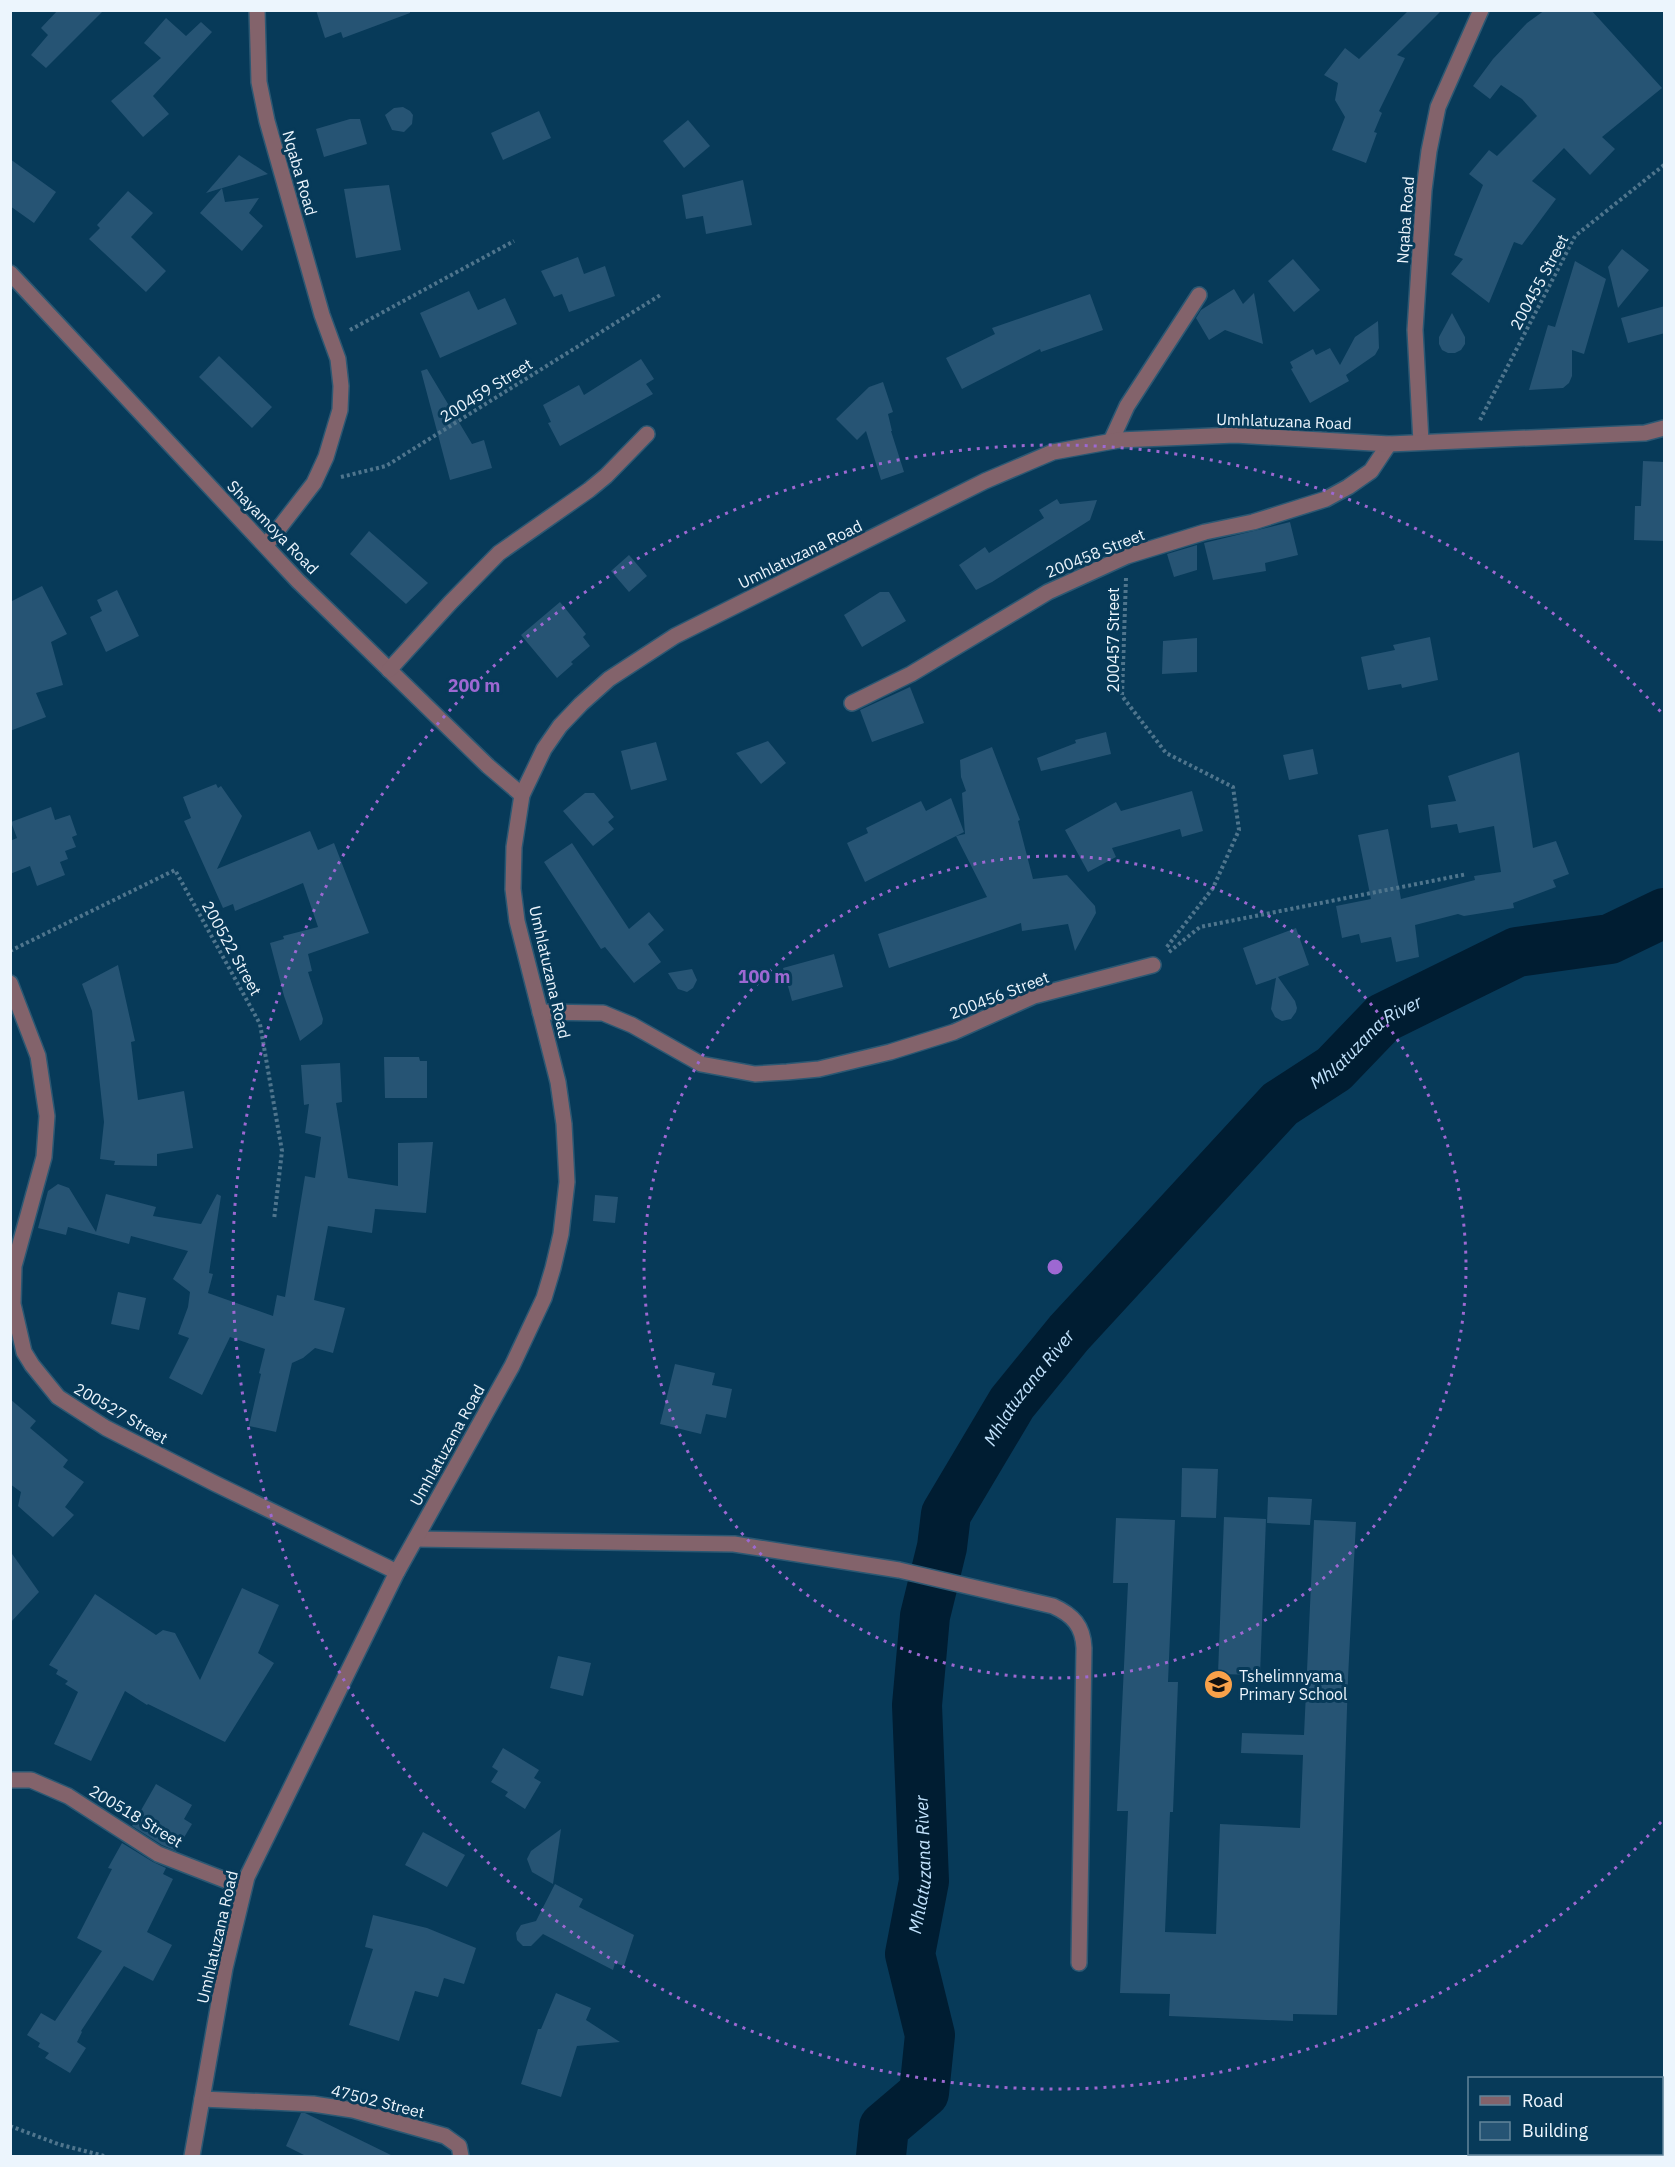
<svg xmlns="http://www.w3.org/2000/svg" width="1675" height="2167" font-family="'IBM Plex Sans',sans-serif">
<rect width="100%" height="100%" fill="#073a59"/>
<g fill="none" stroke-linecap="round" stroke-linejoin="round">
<path stroke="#001d32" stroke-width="50" id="s1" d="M 881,2156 L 884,2127 L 924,2093 L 930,2035 L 910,1954 L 924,1881 L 917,1705 L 925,1616 L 942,1547 L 946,1514 L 1012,1403 L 1069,1333 L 1280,1104 L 1334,1069 L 1383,1018 L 1517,952 L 1610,939 L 1664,913"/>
</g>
<g fill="#265474">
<path d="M 58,10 L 104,10 L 46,68 L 31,55 L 48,35 L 41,28 Z"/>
<path d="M 316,10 L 410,10 L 410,13 L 343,38 L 341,32 L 325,38 Z"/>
<path d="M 1409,10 L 1442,10 L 1397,55 L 1405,58 L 1379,111 L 1382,113 L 1374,132 L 1377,133 L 1366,163 L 1332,150 L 1345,117 L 1335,100 L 1338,83 L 1324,75 L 1345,48 L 1359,59 Z"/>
<path d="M 1545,10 L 1591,10 L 1662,88 L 1602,137 L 1615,149 L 1590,175 L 1564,148 L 1532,181 L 1556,199 L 1522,245 L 1514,242 L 1489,303 L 1451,274 L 1463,259 L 1454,255 L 1483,185 L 1469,174 L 1489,150 L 1497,156 L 1537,116 L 1522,99 L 1501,85 L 1490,99 L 1473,86 L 1493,59 L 1527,23 Z"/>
<path d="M 166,18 L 186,36 L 201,22 L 212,32 L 153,96 L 169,114 L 143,137 L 111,101 L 161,58 L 144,43 Z"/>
<path d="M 403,107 L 410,111 L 413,115 L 412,124 L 404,132 L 392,130 L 385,115 L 394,108 Z"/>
<path d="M 539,111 L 551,138 L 503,160 L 491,133 Z"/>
<path d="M 350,119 L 360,119 L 367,144 L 324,157 L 316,129 Z"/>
<path d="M 688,120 L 710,146 L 684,168 L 663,141 Z"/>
<path d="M 239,155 L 268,174 L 206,193 Z"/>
<path d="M 10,159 L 56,192 L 34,223 L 10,206 Z"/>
<path d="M 743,180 L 752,225 L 706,234 L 703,216 L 686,219 L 682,195 Z"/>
<path d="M 389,185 L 401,250 L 356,258 L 344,189 Z"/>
<path d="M 222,188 L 225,202 L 259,198 L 249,213 L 263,226 L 242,251 L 200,213 Z"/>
<path d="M 128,191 L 153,213 L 131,237 L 166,271 L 146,292 L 89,239 L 100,228 L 97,225 Z"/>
<path d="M 1622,249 L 1649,270 L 1618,308 L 1608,267 Z"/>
<path d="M 578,257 L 584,274 L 605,266 L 615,296 L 569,312 L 562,294 L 554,297 L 541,271 Z"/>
<path d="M 1293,259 L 1320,290 L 1294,312 L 1268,281 Z"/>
<path d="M 1575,261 L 1606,279 L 1584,354 L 1572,350 L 1572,376 L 1569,383 L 1563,388 L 1529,390 L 1548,325 L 1555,327 Z"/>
<path d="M 1234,289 L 1243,304 L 1254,293 L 1263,344 L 1225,330 L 1209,340 L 1196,318 L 1201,310 Z"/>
<path d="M 469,291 L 478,310 L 505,298 L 517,324 L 440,358 L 420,313 Z"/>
<path d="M 1090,294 L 1103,330 L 1041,352 L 1040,349 L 962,389 L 946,358 L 995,334 L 992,328 Z"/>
<path d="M 1665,306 L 1665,333 L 1628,343 L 1621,318 Z"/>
<path d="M 1452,313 L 1465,337 L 1465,344 L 1461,350 L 1455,353 L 1448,353 L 1442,350 L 1439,344 L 1439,337 Z"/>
<path d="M 1378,321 L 1379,348 L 1375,355 L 1346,375 L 1349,381 L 1310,403 L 1291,369 L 1293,368 L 1290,362 L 1313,349 L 1316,355 L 1330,348 L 1340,365 L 1355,337 Z"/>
<path d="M 219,356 L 272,407 L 252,428 L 199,377 Z"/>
<path d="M 641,359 L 654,379 L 646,384 L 653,394 L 560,446 L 548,423 L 551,422 L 543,405 L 579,385 L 584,395 Z"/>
<path d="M 427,369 L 472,444 L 484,440 L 492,468 L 450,480 L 421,371 Z"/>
<path d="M 883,382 L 893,412 L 888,414 L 892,431 L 891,431 L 904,472 L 881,480 L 866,431 L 857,440 L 836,419 L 869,387 Z"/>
<path d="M 1643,461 L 1665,462 L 1665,541 L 1634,540 L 1635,506 L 1641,506 Z"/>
<path d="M 1057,499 L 1060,504 L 1097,500 L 1090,520 L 992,582 L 976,590 L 959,565 L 985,547 L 989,553 L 1044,518 L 1039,510 Z"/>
<path d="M 1290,522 L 1298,555 L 1265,563 L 1266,571 L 1213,580 L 1204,543 Z"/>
<path d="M 369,531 L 428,583 L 406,604 L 350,554 Z"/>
<path d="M 1197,545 L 1197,570 L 1174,577 L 1167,554 Z"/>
<path d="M 629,555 L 647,576 L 629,592 L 611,571 Z"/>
<path d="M 42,586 L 67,634 L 51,642 L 63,685 L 36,693 L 46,717 L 10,731 L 10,602 Z"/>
<path d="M 117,590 L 139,636 L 106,652 L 90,617 L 102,611 L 97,600 Z"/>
<path d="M 880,592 L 889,592 L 906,621 L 862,647 L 844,615 Z"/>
<path d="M 560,602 L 586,634 L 583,637 L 590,646 L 571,662 L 573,664 L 557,678 L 521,635 Z"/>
<path d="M 1430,637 L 1438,680 L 1402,688 L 1401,684 L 1368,690 L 1361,657 L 1395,650 L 1393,645 Z"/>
<path d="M 1197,638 L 1197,672 L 1162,674 L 1163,641 Z"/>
<path d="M 910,687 L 924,723 L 872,742 L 860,710 Z"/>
<path d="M 1106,732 L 1111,754 L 1041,771 L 1037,758 L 1076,743 L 1075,740 Z"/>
<path d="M 768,741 L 786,763 L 761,784 L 736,753 Z"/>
<path d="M 656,742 L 667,780 L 631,790 L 621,751 Z"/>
<path d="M 992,747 L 1020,820 L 1018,821 L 1033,879 L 1067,875 L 1095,906 L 1096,913 L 1075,951 L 1068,924 L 1022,931 L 1021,923 L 889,968 L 878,934 L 987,897 L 956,836 L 965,834 L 962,793 L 966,791 L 961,777 L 960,760 Z"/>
<path d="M 1313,749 L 1318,774 L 1289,780 L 1283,755 Z"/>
<path d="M 1519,752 L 1533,848 L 1556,841 L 1569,874 L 1553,880 L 1556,887 L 1513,903 L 1514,908 L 1464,916 L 1458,914 L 1415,925 L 1419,957 L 1396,962 L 1391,937 L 1361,943 L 1359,934 L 1342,938 L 1336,906 L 1371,899 L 1358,835 L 1388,829 L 1401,899 L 1475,880 L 1474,876 L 1501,872 L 1494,826 L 1459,833 L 1457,824 L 1431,828 L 1428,805 L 1456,801 L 1448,776 Z"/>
<path d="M 216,784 L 218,788 L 221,786 L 242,816 L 217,869 L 310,831 L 318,850 L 334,843 L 369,933 L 308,954 L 312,971 L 308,972 L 323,1019 L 322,1024 L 300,1041 L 284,996 L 270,943 L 284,939 L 283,936 L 318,927 L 303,883 L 235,911 L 233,904 L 223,908 L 184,821 L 191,818 L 183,797 Z"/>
<path d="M 1192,791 L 1203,831 L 1182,837 L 1180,829 L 1112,848 L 1116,857 L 1088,872 L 1065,830 L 1116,802 L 1121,811 Z"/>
<path d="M 585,793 L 594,793 L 614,817 L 608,822 L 614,829 L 593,846 L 563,811 Z"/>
<path d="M 951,798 L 964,832 L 865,882 L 847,843 L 868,833 L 866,828 L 921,801 L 926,811 Z"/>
<path d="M 51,807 L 55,820 L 70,815 L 77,835 L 72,837 L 76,847 L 65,851 L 68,859 L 60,862 L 65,875 L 37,886 L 30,866 L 10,874 L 10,841 L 17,838 L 11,822 Z"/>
<path d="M 572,843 L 629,929 L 649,912 L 664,930 L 648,944 L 661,962 L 634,983 L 605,947 L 601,949 L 544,862 Z"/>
<path d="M 1296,928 L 1309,965 L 1278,977 L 1295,1001 L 1297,1008 L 1296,1012 L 1291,1019 L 1282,1021 L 1275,1017 L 1271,1009 L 1276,978 L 1256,985 L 1243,948 Z"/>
<path d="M 834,954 L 843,987 L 792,1001 L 783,968 Z"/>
<path d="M 118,965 L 135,1041 L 131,1042 L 138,1100 L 184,1091 L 193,1148 L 157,1154 L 157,1166 L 114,1165 L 115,1161 L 100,1159 L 104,1122 L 92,1011 L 82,984 Z"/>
<path d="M 692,969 L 697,980 L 693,988 L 687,992 L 678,989 L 668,973 Z"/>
<path d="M 384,1057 L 419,1057 L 420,1061 L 427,1061 L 427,1098 L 385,1098 Z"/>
<path d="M 340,1063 L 342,1102 L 336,1103 L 348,1178 L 398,1186 L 398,1143 L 433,1142 L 426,1213 L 375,1209 L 372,1233 L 328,1226 L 314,1300 L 345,1308 L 333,1353 L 315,1348 L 303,1358 L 292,1363 L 276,1432 L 249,1426 L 261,1374 L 259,1373 L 265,1349 L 230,1337 L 202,1395 L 169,1378 L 189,1338 L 178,1334 L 188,1307 L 190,1292 L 173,1279 L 188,1251 L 131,1236 L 129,1244 L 68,1227 L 66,1235 L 38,1228 L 48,1191 L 58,1184 L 69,1188 L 96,1232 L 106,1194 L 156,1207 L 153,1216 L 201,1224 L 217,1194 L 221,1196 L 209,1273 L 213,1274 L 208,1293 L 273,1316 L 277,1295 L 285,1297 L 305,1176 L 315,1178 L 321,1137 L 305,1133 L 309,1104 L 304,1105 L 301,1065 Z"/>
<path d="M 595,1195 L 618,1197 L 615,1223 L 593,1221 Z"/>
<path d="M 118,1292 L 146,1298 L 139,1330 L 111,1324 Z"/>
<path d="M 675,1364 L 715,1373 L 712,1385 L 732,1389 L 726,1418 L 706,1414 L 701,1434 L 660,1424 Z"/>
<path d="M 10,1399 L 36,1421 L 30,1428 L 68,1460 L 63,1467 L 84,1482 L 65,1507 L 74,1515 L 53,1537 L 18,1506 L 21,1492 L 10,1484 Z"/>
<path d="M 1182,1468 L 1218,1469 L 1216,1518 L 1181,1517 Z"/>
<path d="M 1268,1497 L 1312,1499 L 1310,1525 L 1267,1523 Z"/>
<path d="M 1224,1517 L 1266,1519 L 1260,1675 L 1218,1674 Z"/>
<path d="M 1116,1518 L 1175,1520 L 1168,1682 L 1178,1682 L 1173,1812 L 1170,1812 L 1165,1932 L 1216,1934 L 1220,1824 L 1300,1828 L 1303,1755 L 1241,1753 L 1242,1733 L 1304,1735 L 1314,1520 L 1356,1522 L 1348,1678 L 1337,2015 L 1293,2014 L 1293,2021 L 1169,2016 L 1170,1994 L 1120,1993 L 1128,1811 L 1117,1811 L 1128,1583 L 1113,1583 Z"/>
<path d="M 10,1551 L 39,1592 L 10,1623 Z"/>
<path d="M 242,1588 L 279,1605 L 258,1653 L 274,1663 L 225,1742 L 148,1704 L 147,1705 L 125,1691 L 91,1761 L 54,1744 L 78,1692 L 65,1684 L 68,1681 L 56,1674 L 58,1670 L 49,1665 L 95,1594 L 156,1635 L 163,1630 L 175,1633 L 200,1680 Z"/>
<path d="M 558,1656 L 591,1663 L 583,1696 L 550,1688 Z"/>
<path d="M 503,1748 L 539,1770 L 534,1778 L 541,1782 L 525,1809 L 505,1796 L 508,1792 L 491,1782 L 498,1771 L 492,1767 Z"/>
<path d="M 156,1784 L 192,1805 L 184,1819 L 192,1824 L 176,1851 L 162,1845 L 132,1826 Z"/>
<path d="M 561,1829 L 553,1884 L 532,1872 L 527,1859 L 531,1851 Z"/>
<path d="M 423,1832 L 465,1855 L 447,1887 L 405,1865 Z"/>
<path d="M 122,1843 L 153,1862 L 166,1868 L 163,1874 L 173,1879 L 147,1932 L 172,1945 L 153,1981 L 124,1966 L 81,2031 L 82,2032 L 77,2042 L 86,2048 L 70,2073 L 45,2058 L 49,2053 L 38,2047 L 40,2043 L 27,2035 L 41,2013 L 55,2021 L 102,1951 L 77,1938 L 112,1869 L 108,1868 Z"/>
<path d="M 555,1884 L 583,1899 L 579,1907 L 634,1935 L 624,1966 L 615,1963 L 613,1970 L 543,1934 L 531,1946 L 523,1946 L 517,1940 L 516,1933 L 521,1925 L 536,1921 Z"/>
<path d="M 373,1915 L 427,1928 L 476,1948 L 464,1984 L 444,1978 L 438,1997 L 415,1991 L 399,2041 L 349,2025 L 373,1949 L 365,1947 Z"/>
<path d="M 556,1993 L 591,2008 L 586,2020 L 620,2042 L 577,2046 L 561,2097 L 521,2084 L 538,2029 L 541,2029 Z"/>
<path d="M 301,2113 L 305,2113 L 395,2157 L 308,2157 L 286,2146 Z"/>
</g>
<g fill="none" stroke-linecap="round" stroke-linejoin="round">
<defs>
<g id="service">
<path d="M 1111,441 L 1127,406 L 1199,295"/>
<path d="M 416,1539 L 734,1544 L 899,1570 L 1053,1606 C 1073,1615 1083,1626 1084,1648 L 1079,1963"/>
</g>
<g id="minor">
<path d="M 257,10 L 259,82 L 267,121 L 322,315 L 338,359 L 341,386 L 340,410 L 326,457 L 314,483 L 266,545"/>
<path d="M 10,273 L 298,581 L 488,766 L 522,795"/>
<path d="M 1421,442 L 1415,330 L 1424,190 L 1429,151 L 1438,107 L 1481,10"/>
<path d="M 389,670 L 450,603 L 499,553 L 589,490 L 606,476 L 647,434"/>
<path d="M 852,703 L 911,674 L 1048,592 L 1127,556 L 1205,532 L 1253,522 L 1326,499 L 1348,487 L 1371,471 L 1389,444"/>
<path d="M 10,983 L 38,1056 L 47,1116 L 44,1157 L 14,1266 L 13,1304 L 24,1352 L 32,1365 L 58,1397 L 106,1428 L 216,1484 L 397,1572"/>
<path d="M 540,1012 L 603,1013 L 632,1025 L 701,1064 L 755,1074 L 787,1072 L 819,1069 L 890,1052 L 954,1032 L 1034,996 L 1153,965"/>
<path d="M 10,1780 L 31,1780 L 68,1796 L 158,1854 L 243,1887"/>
<path d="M 202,2099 L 313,2104 L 353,2110 L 445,2136 L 459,2146 L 461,2156"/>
</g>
<path id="tertiary" d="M 192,2156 L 225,1968 L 247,1877 L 397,1572 L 512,1366 L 544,1298 L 553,1268 L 561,1234 L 567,1182 L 564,1124 L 558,1082 L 517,921 L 513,889 L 514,847 L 522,795 L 544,749 L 560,726 L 581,704 L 609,679 L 675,636 L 985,481 L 1053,452 L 1119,440 L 1235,435 L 1389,444 L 1645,433 L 1664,428"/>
</defs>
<use href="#service" stroke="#2c5873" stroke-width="18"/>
<use href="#minor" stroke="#2c5873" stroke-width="18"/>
<use href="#tertiary" stroke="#2c5873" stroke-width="18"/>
<g stroke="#4f758d" stroke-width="4" stroke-dasharray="3 3" stroke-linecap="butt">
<path d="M 350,330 L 514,241"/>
<path d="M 1480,420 L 1575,236 L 1664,165"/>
<path d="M 341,477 L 386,466 L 662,294"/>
<path d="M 1126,578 L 1122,696 L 1166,753 L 1233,787 L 1239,830 L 1213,888 L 1166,948"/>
<path d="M 10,951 L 175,870 L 260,1024 L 282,1151 L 274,1220"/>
<path d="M 1169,952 L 1200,927 L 1467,874"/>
<path d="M 10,2126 L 58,2144 L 104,2156"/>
</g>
<use href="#service" stroke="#83636b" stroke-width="15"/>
<use href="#minor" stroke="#83636b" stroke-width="15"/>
<use href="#tertiary" stroke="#83636b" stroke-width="15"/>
</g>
<g fill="none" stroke="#9d68d2" stroke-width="3" stroke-dasharray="3 6">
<circle cx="1055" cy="1267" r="411"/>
<path d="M1661 1822A822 822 0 1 1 1661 712"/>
</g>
<defs>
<symbol id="school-disc" viewBox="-11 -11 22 22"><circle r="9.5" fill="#f8a14a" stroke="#073a59"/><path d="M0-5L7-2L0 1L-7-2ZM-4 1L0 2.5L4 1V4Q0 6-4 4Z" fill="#111"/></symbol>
</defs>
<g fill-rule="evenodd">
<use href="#school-disc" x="1202" y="1668" width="33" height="33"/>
</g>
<g text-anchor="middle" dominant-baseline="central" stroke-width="6" stroke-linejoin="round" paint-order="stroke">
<g font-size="16" fill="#ecf5fd" stroke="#073a59">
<text transform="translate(300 173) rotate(74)">Nqaba Road</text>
<text transform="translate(1405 220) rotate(-86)">Nqaba Road</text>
<text transform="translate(1539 282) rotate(-62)">200455 Street</text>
<text transform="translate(486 390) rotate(-32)">200459 Street</text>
<text transform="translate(1284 421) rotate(2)">Umhlatuzana Road</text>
<text transform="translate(273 527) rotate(46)">Shayamoya Road</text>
<text transform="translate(1095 553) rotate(-22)">200458 Street</text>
<text transform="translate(800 554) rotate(-26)">Umhlatuzana Road</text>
<text transform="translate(1113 640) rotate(-90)">200457 Street</text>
<text transform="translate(232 948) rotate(61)">200522 Street</text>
<text transform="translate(550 972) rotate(77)">Umhlatuzana Road</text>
<text transform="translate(999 995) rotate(-21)">200456 Street</text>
<text transform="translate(121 1413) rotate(30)">200527 Street</text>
<text transform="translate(447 1445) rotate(-61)">Umhlatuzana Road</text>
<text transform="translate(136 1816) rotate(31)">200518 Street</text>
<text transform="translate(217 1937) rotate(-77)">Umhlatuzana Road</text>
<text transform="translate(378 2101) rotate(14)">47502 Street</text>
</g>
<g font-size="16" fill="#ecf5fd" stroke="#073a59" text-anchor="start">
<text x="1239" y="1676">Tshelimnyama<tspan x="1239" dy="18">Primary School</tspan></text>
</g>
<g font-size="18" font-style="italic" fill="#c2e3fd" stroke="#073a59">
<text stroke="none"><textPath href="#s1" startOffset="1305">Mhlatuzana River</textPath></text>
<text stroke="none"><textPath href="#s1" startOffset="819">Mhlatuzana River</textPath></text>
<text stroke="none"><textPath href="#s1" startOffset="314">Mhlatuzana River</textPath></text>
</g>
</g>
<circle cx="1055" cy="1267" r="9" fill="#9d68d2" stroke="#073a59" stroke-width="3"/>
<g font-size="18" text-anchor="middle" font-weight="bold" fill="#9d68d2" stroke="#073a59" stroke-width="6" stroke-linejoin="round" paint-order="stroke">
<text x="474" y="692">200 m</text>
<text x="764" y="983">100 m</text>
</g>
<rect width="1675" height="2167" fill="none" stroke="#ecf5fd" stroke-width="24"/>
<rect x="1468" y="2077" width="195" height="78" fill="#073a59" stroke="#63859b" stroke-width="1.5"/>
<rect x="1480" y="2096" width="30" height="9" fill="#83636b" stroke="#63859b" stroke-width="1.5"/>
<text x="1522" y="2107" font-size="18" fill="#ecf5fd">Road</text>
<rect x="1480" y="2122" width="30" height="18" fill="#265474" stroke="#63859b" stroke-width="1.5"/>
<text x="1522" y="2137" font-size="18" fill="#ecf5fd">Building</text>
</svg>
